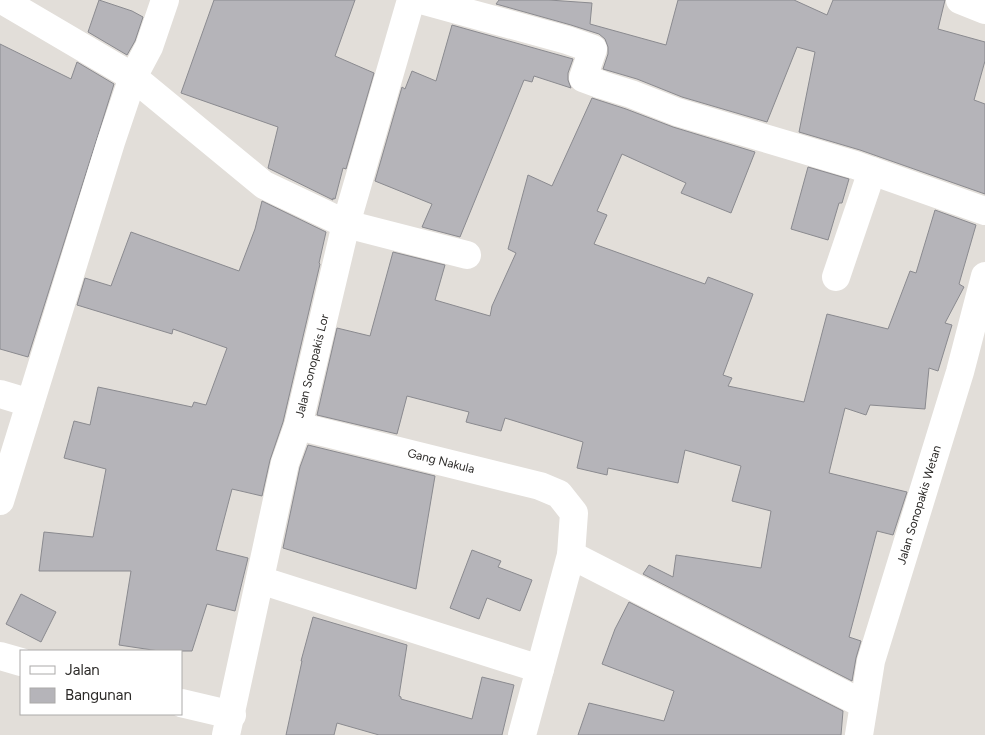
<svg xmlns="http://www.w3.org/2000/svg" width="985" height="735" font-family="Figtree,sans-serif">
<rect width="100%" height="100%" fill="#e2ded9"/>
<g fill="#b5b4b9" stroke="#8a8a8f">
<path d="M 99,0 L 132,11 L 143,17 L 135,41 L 127,55 L 88,32 Z"/>
<path d="M 214,0 L 355,0 L 335,56 L 374,73 L 346,169 L 343,168 L 335,199 L 333,198 L 333,200 L 268,168 L 278,127 L 181,93 Z"/>
<path d="M 499,0 L 549,0 L 592,3 L 590,24 L 666,45 L 678,0 L 794,0 L 827,15 L 833,0 L 945,0 L 938,29 L 985,42 L 985,61 L 974,100 L 985,104 L 985,194 L 860,150 L 799,132 L 815,52 L 797,47 L 767,122 L 682,97 L 637,79 L 603,69 L 608,54 L 608,47 L 605,39 L 599,34 L 571,25 L 496,4 Z"/>
<path d="M 452,25 L 573,59 L 568,73 L 568,80 L 571,88 L 534,76 L 532,82 L 524,80 L 460,237 L 422,227 L 432,204 L 375,181 L 402,87 L 405,89 L 412,71 L 436,81 Z"/>
<path d="M 0,44 L 71,79 L 77,62 L 114,84 L 28,357 L 0,349 Z"/>
<path d="M 592,98 L 626,109 L 673,127 L 755,152 L 731,213 L 681,193 L 686,183 L 622,154 L 597,211 L 607,215 L 594,244 L 705,284 L 708,277 L 753,294 L 723,375 L 732,378 L 728,386 L 804,402 L 827,314 L 888,329 L 910,271 L 916,273 L 935,210 L 976,225 L 959,284 L 964,287 L 945,323 L 952,325 L 938,371 L 929,368 L 925,409 L 870,405 L 866,415 L 845,408 L 829,473 L 907,492 L 893,535 L 877,531 L 849,637 L 861,641 L 856,658 L 852,681 L 643,574 L 649,565 L 673,577 L 676,555 L 761,568 L 771,511 L 732,501 L 741,466 L 685,450 L 678,483 L 608,468 L 607,475 L 577,468 L 583,442 L 505,418 L 501,431 L 466,422 L 469,412 L 407,396 L 397,434 L 317,415 L 337,328 L 370,336 L 393,252 L 445,265 L 435,300 L 490,316 L 492,306 L 516,253 L 508,249 L 528,175 L 552,186 Z"/>
<path d="M 808,167 L 849,179 L 842,203 L 839,203 L 828,240 L 791,229 Z"/>
<path d="M 262,201 L 326,232 L 319,263 L 320,264 L 283,422 L 270,460 L 262,496 L 232,489 L 216,550 L 248,558 L 235,611 L 207,604 L 192,651 L 159,651 L 119,645 L 131,571 L 39,571 L 44,532 L 93,537 L 106,469 L 64,458 L 74,421 L 90,425 L 98,387 L 192,407 L 194,402 L 206,405 L 227,348 L 173,329 L 172,334 L 77,305 L 85,278 L 111,286 L 131,232 L 239,271 L 255,229 Z"/>
<path d="M 308,445 L 435,476 L 416,589 L 283,548 L 300,467 Z"/>
<path d="M 472,550 L 501,561 L 498,567 L 532,580 L 520,611 L 487,598 L 479,619 L 450,608 Z"/>
<path d="M 21,594 L 56,612 L 41,642 L 6,624 Z"/>
<path d="M 629,602 L 843,711 L 841,735 L 578,735 L 589,703 L 664,721 L 674,691 L 602,664 L 615,629 Z"/>
<path d="M 313,617 L 407,645 L 399,696 L 401,697 L 401,699 L 472,719 L 482,677 L 514,685 L 502,735 L 379,735 L 337,723 L 334,735 L 286,735 L 302,661 L 301,661 Z"/>
</g>
<g fill="none" stroke-linecap="round" stroke-linejoin="round">
<g stroke="#fff" stroke-width="28">
<path d="M 2,0 L 133,77 L 264,185 L 346,224 L 467,255"/>
<path d="M 421,0 L 567,40 L 593,49 L 583,78 L 602,85 L 631,94 L 677,112 L 855,165 L 985,211"/>
<path d="M 960,0 L 985,10"/>
<path d="M 836,277 L 872,171"/>
<path d="M 0,394 L 30,403"/>
<path d="M 298,426 L 540,486 L 559,494 L 574,513 L 571,555 L 522,735"/>
<path d="M 0,501 L 111,142 L 133,77 L 149,47 L 165,0"/>
<path d="M 571,555 L 863,704"/>
<path d="M 260,580 L 540,669"/>
<path d="M 0,656 L 21,662"/>
<path d="M 181,703 L 232,715"/>
<path d="M 226,735 L 285,463 L 298,426 L 346,224 L 411,0"/>
<path d="M 859,735 L 871,661 L 960,372 L 985,276"/>
</g>
</g>
<g text-anchor="middle" dominant-baseline="central" stroke-width="4" stroke-linejoin="round" paint-order="stroke">
<g font-size="12" fill="#2c2a28" stroke="#fff">
<text transform="translate(312 366) rotate(-76)">Jalan Sonopakis Lor</text>
<text transform="translate(441 461) rotate(14)">Gang Nakula</text>
<text transform="translate(919 505) rotate(-73)">Jalan Sonopakis Wetan</text>
</g>
</g>
<rect x="20" y="650" width="162" height="65" fill="#ffffff" stroke="#abaaa9"/>
<rect x="30" y="666" width="25" height="8" fill="#ffffff" stroke="#abaaa9"/>
<text x="65" y="675" font-size="15" fill="#2c2a28">Jalan</text>
<rect x="30" y="688" width="25" height="15" fill="#b5b4b9" stroke="#abaaa9"/>
<text x="65" y="700" font-size="15" fill="#2c2a28">Bangunan</text>
</svg>
